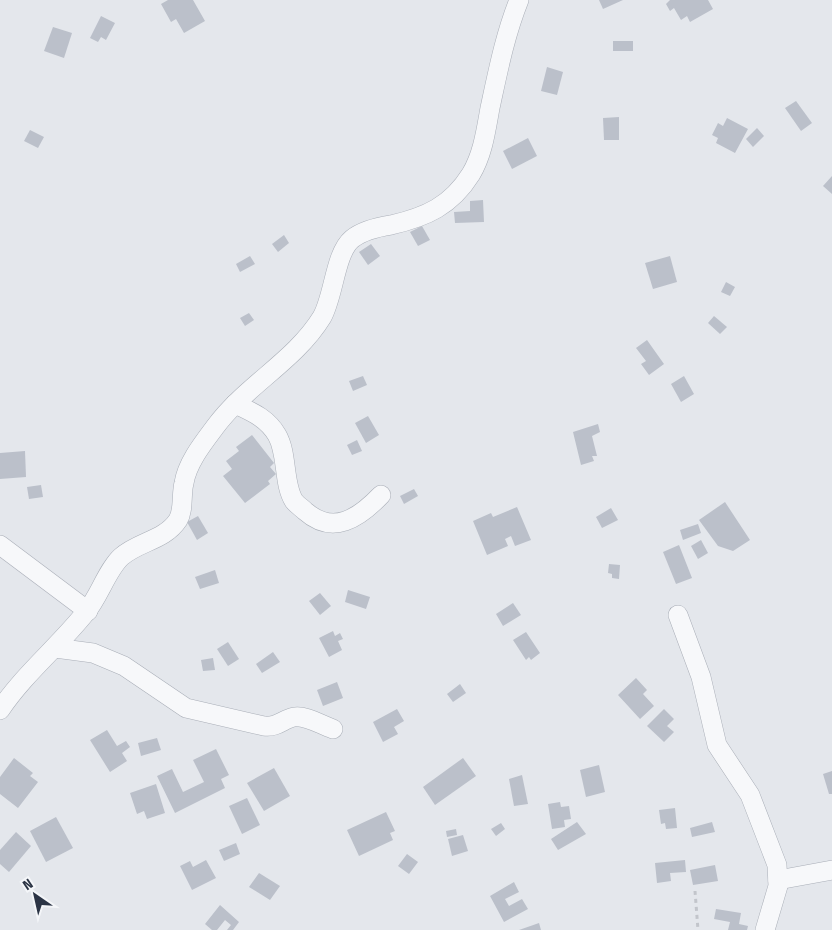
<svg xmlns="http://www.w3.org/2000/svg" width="832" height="930" font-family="'Fira Sans Condensed',sans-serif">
<rect width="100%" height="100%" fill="#e4e7ec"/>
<g fill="#bbc0ca">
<path d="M 168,0 L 193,0 L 205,21 L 184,33 L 176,19 L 171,22 L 161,4 Z"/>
<path d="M 599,0 L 623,0 L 603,9 Z"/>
<path d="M 670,0 L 708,0 L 713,9 L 690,22 L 687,16 L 681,20 L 674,8 L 670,11 L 666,4 Z"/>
<path d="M 101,16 L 115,23 L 106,40 L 101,37 L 98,42 L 90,38 Z"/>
<path d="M 53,27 L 72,33 L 64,58 L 44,51 Z"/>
<rect x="613" y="41" width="20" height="10"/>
<path d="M 547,67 L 563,72 L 557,95 L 541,91 Z"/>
<path d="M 796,101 L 812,123 L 801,131 L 785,108 Z"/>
<path d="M 619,117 L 619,140 L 604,140 L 603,118 Z"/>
<path d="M 727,118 L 748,129 L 735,153 L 716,143 L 718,138 L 712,135 L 718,123 L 723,126 Z"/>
<path d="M 757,128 L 764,136 L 753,147 L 746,139 Z"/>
<path d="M 30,130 L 44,137 L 38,148 L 24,141 Z"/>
<path d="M 528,138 L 537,156 L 512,169 L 503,151 Z"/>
<path d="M 832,176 L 832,194 L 823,186 Z"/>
<path d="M 483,200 L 484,222 L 455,223 L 454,212 L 470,211 L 470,201 Z"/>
<path d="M 422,226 L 430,240 L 418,246 L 410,232 Z"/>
<path d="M 284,235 L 289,243 L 278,252 L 272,244 Z"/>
<path d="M 371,244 L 380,256 L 368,265 L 359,252 Z"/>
<path d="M 250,256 L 255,264 L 240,272 L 236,264 Z"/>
<path d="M 670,256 L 677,282 L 653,289 L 645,263 Z"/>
<path d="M 726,282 L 735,287 L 730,296 L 721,292 Z"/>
<path d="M 249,313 L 254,320 L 245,326 L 240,318 Z"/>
<path d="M 714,316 L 727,327 L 720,334 L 708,323 Z"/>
<path d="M 647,340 L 664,364 L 649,375 L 641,364 L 646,361 L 636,348 Z"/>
<path d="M 363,376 L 367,385 L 353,391 L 349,381 Z"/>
<path d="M 684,376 L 694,394 L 681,402 L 671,384 Z"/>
<path d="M 368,416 L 379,435 L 366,443 L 355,423 Z"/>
<path d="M 598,424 L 600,432 L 592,436 L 597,456 L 592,456 L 594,461 L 581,465 L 573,432 Z"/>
<path d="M 252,435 L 274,463 L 270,467 L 276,474 L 268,481 L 270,484 L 245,503 L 223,476 L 232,469 L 226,461 L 239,451 L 236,447 Z"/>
<path d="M 357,440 L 362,451 L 352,455 L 347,445 Z"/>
<path d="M 25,451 L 26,477 L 0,479 L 0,453 Z"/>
<path d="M 41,485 L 43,497 L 29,499 L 27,487 Z"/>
<path d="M 414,489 L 418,496 L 404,504 L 400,496 Z"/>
<path d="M 725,502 L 750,540 L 733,551 L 718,546 L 699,520 Z"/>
<path d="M 517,507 L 531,540 L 515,546 L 511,536 L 505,539 L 508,546 L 487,555 L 473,521 L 491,513 L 493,517 Z"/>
<path d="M 611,508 L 618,520 L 602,528 L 596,517 Z"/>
<path d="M 198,516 L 208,533 L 197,540 L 187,522 Z"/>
<path d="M 698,524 L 701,533 L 683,540 L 680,530 Z"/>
<path d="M 701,540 L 708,553 L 698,559 L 691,546 Z"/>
<path d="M 679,545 L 692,578 L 676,584 L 663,552 Z"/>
<path d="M 609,564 L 620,565 L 619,579 L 612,578 L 612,574 L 608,573 Z"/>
<path d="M 215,570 L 219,583 L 200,589 L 195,577 Z"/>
<path d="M 348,590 L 370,597 L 366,609 L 345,602 Z"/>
<path d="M 320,593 L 331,606 L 320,615 L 309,601 Z"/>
<path d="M 513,603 L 521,615 L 503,626 L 496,614 Z"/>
<path d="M 333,631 L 335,636 L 340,633 L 343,639 L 338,641 L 342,650 L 329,657 L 319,638 Z"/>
<path d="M 526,632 L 540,653 L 531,660 L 529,657 L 526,660 L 513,640 Z"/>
<path d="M 228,642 L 239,659 L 228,666 L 217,649 Z"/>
<path d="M 273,652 L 280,662 L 262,673 L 256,664 Z"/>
<path d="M 213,658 L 215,670 L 203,671 L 201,660 Z"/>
<path d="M 636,678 L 647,690 L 643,694 L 654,706 L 640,719 L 618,695 Z"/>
<path d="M 337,682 L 343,698 L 323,706 L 317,690 Z"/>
<path d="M 460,684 L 466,693 L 453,702 L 447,694 Z"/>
<path d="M 397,709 L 404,721 L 394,727 L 398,734 L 383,742 L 373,722 Z"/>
<path d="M 664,709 L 674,719 L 667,726 L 674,732 L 664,742 L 647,726 Z"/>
<path d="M 107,730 L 117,746 L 126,741 L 130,747 L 122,753 L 127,761 L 110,772 L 90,740 Z"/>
<path d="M 157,738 L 161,750 L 141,756 L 138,743 Z"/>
<path d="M 216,749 L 229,775 L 221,779 L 225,788 L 175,813 L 157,776 L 172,769 L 183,792 L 204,782 L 193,760 Z"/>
<path d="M 14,758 L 33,773 L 30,776 L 38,782 L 18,808 L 0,794 L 0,777 Z"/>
<path d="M 463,758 L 476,776 L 435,805 L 423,787 Z"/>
<path d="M 599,765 L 605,792 L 586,797 L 580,770 Z"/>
<path d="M 274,768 L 290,796 L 264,811 L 247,783 Z"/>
<path d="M 832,771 L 832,794 L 829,794 L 823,774 Z"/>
<path d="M 522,775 L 528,804 L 514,806 L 509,779 Z"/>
<path d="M 156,784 L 165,813 L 147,819 L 144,811 L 137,814 L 130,793 Z"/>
<path d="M 247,798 L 260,825 L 242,834 L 229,806 Z"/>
<path d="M 560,802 L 561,807 L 569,806 L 571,819 L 564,820 L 565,827 L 552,829 L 548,804 Z"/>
<path d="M 675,808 L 677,828 L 666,829 L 665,823 L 661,824 L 659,810 Z"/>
<path d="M 386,812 L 395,831 L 390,833 L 393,840 L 359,856 L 347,830 Z"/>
<path d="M 56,817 L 73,848 L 46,862 L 30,831 Z"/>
<path d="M 577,822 L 586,834 L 558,850 L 551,839 Z"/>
<path d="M 712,822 L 715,832 L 692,837 L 690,828 Z"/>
<path d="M 501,823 L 505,829 L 496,836 L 491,829 Z"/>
<path d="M 456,829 L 457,835 L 447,837 L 446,831 Z"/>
<path d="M 16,832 L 31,846 L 9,872 L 0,864 L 0,850 Z"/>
<path d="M 463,835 L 468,851 L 452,856 L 448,839 Z"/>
<path d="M 236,843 L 240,854 L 224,861 L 219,850 Z"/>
<path d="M 407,854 L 418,862 L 409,874 L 398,866 Z"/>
<path d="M 206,860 L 216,878 L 192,890 L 180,866 L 190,861 L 193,867 Z"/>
<path d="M 685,860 L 686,872 L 670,873 L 671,881 L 657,883 L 655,863 Z"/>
<path d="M 715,865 L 718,881 L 693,885 L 690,870 Z"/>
<path d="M 259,873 L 280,886 L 270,900 L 249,887 Z"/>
<path d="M 514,882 L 519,892 L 505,899 L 509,906 L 522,899 L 528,909 L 504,922 L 490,896 Z"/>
<path d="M 220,905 L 239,922 L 233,930 L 227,930 L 231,925 L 225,920 L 217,930 L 212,930 L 205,924 Z"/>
<path d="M 716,909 L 741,913 L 739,924 L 748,926 L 747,930 L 728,930 L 730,922 L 714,919 Z"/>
<path d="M 539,923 L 541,930 L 519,930 Z"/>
</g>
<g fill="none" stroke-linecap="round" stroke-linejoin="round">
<defs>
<g id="minor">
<path d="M 235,404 C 252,412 267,418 277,435 C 288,454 283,484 294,501 C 297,505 302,508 305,511 C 333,536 359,518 381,495"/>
<path d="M 0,545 L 88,611"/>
<path d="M 678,615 L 701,677 L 717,745 L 750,795 L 777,865 L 778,886 L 765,930"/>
<path d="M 55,648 L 93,653 L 124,666 L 186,708 L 264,726 C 277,728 283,719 294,717 C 306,715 321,725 333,729"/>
<path d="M 0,710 C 24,674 59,646 86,612 C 99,597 107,570 121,557 C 139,541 164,541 178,520 C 184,510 181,494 184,483 C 187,463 203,443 215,427 C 246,385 295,361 322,317 C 334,296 335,253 352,239 C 362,231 378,227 391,225 C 426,217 451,206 471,174 C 483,154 486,130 490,108 C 498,71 505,35 519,0"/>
<path d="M 778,880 L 832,870"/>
</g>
</defs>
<use href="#minor" stroke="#a9aeb7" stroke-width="20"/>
<path stroke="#c2c5cb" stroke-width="3" stroke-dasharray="4 4" stroke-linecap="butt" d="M 695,891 L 698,930"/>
<use href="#minor" stroke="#f7f8fa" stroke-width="19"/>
</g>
<g transform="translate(35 895) rotate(326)" stroke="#f4f6f9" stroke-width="4" paint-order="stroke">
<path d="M0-4L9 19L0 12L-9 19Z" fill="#2b3445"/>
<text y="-8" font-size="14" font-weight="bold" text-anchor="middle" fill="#2b3445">N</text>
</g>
</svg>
